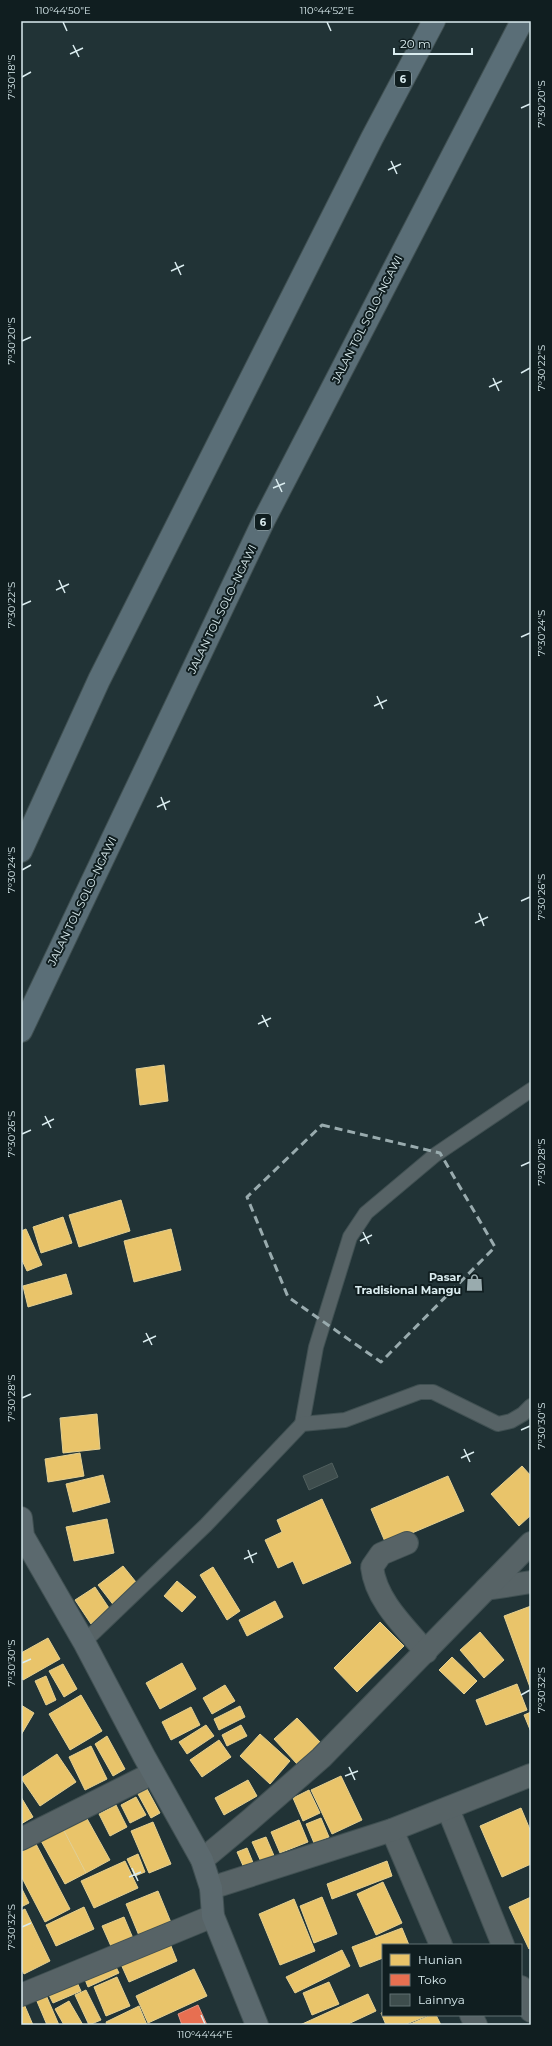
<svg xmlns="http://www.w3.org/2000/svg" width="552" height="2046" font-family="Montserrat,sans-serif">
<rect width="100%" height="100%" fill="#213336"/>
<g fill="#e9c46a" stroke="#e4d092">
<path d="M 164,1065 L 168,1101 L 140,1105 L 136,1069 Z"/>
<path d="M 121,1200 L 130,1231 L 79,1247 L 69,1215 Z"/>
<path d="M 63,1217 L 72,1243 L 41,1253 L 33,1227 Z"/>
<path d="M 26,1229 L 42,1265 L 27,1271 L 21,1258 L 21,1231 Z"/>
<path d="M 171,1229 L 181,1270 L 134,1282 L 124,1241 Z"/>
<path d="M 66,1274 L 72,1294 L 28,1307 L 23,1286 Z"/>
<path d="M 97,1414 L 100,1449 L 63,1453 L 60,1418 Z"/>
<path d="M 80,1453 L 84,1476 L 48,1482 L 45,1459 Z"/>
<path d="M 522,1466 L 531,1476 L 531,1515 L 519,1526 L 491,1494 Z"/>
<path d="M 103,1475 L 110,1502 L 73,1512 L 66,1484 Z"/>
<path d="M 448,1476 L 464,1511 L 386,1544 L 371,1509 Z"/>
<path d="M 322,1499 L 351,1563 L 303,1584 L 293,1561 L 278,1568 L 265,1540 L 282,1532 L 277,1520 Z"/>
<path d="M 107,1519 L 114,1553 L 74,1561 L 66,1527 Z"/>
<path d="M 123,1566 L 140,1587 L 115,1607 L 98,1585 Z"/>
<path d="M 213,1567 L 240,1611 L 227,1620 L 200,1575 Z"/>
<path d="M 177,1581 L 196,1597 L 182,1612 L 164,1596 Z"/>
<path d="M 95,1587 L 111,1611 L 91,1624 L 75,1600 Z"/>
<path d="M 275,1601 L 283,1617 L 247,1636 L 239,1620 Z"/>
<path d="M 531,1606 L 531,1690 L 504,1616 Z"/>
<path d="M 380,1622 L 404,1646 L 357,1692 L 334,1668 Z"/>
<path d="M 480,1632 L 504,1660 L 484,1678 L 460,1650 Z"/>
<path d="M 48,1638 L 60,1659 L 23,1680 L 21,1677 L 21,1653 Z"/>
<path d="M 452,1657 L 477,1681 L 464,1694 L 439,1670 Z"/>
<path d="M 182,1663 L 196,1689 L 160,1709 L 146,1683 Z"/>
<path d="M 63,1664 L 77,1689 L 64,1697 L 49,1671 Z"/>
<path d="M 46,1676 L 56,1700 L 46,1705 L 35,1681 Z"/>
<path d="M 517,1684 L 527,1710 L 486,1725 L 476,1700 Z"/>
<path d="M 225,1685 L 235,1701 L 212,1714 L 203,1698 Z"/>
<path d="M 81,1695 L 102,1731 L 70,1750 L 49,1714 Z"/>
<path d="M 21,1705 L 34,1713 L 21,1735 Z"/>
<path d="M 240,1706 L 245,1717 L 219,1730 L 214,1719 Z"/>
<path d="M 191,1707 L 200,1725 L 171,1740 L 162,1722 Z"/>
<path d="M 531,1712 L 531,1732 L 524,1715 Z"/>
<path d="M 297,1718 L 321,1743 L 297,1764 L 274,1739 Z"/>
<path d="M 206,1725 L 214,1736 L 187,1754 L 179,1742 Z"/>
<path d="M 241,1725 L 247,1736 L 227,1746 L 222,1735 Z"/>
<path d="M 260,1734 L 290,1761 L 270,1784 L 240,1756 Z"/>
<path d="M 107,1736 L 125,1769 L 113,1776 L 95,1744 Z"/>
<path d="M 219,1740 L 231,1757 L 202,1777 L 190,1760 Z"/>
<path d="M 91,1746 L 107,1779 L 85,1790 L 69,1757 Z"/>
<path d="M 57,1754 L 76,1782 L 40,1806 L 21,1778 Z"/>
<path d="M 341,1776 L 362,1820 L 332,1834 L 311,1790 Z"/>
<path d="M 248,1780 L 257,1796 L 224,1815 L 215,1798 Z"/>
<path d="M 147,1789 L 160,1813 L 151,1818 L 138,1794 Z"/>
<path d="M 309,1790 L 320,1813 L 303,1821 L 293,1798 Z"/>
<path d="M 21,1797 L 33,1817 L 21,1824 Z"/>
<path d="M 136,1797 L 146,1815 L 130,1823 L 121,1805 Z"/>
<path d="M 116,1805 L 127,1827 L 110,1836 L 99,1814 Z"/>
<path d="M 521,1808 L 531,1832 L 531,1864 L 502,1877 L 480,1826 Z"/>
<path d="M 85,1815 L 110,1860 L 86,1873 L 62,1827 Z"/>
<path d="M 321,1818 L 329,1837 L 314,1843 L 306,1824 Z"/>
<path d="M 299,1820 L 308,1842 L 280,1853 L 271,1832 Z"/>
<path d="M 153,1822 L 171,1864 L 149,1873 L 131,1831 Z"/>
<path d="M 62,1827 L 86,1873 L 65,1884 L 40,1839 Z"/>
<path d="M 266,1837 L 275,1858 L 262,1864 L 252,1842 Z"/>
<path d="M 36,1844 L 70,1909 L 45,1922 L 21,1876 L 21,1852 Z"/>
<path d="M 247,1848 L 254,1865 L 244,1868 L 237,1852 Z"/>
<path d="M 138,1854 L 145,1872 L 135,1876 L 127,1859 Z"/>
<path d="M 125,1861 L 138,1888 L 94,1908 L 81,1881 Z"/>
<path d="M 387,1861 L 392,1876 L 332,1899 L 327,1884 Z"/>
<path d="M 383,1882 L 402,1923 L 376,1935 L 357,1894 Z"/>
<path d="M 21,1887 L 29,1903 L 21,1907 Z"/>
<path d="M 158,1891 L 172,1925 L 140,1938 L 126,1904 Z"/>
<path d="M 322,1897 L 337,1934 L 314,1943 L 300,1906 Z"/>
<path d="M 531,1897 L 531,1948 L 529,1949 L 509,1907 Z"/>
<path d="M 294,1899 L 315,1951 L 280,1965 L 259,1914 Z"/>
<path d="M 84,1907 L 94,1929 L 56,1946 L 46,1925 Z"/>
<path d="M 25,1909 L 50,1961 L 24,1974 L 21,1968 L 21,1911 Z"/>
<path d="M 124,1917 L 135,1943 L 114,1953 L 102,1926 Z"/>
<path d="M 402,1928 L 409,1945 L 383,1945 L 383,1958 L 360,1967 L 352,1947 Z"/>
<path d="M 169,1941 L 177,1961 L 129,1982 L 120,1962 Z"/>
<path d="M 342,1950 L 350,1966 L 295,1993 L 286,1977 Z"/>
<path d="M 112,1959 L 119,1973 L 88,1987 L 82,1972 Z"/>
<path d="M 194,1969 L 207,1996 L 148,2023 L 136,1996 Z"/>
<path d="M 117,1977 L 130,2006 L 106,2016 L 94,1987 Z"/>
<path d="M 75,1978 L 81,1991 L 53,2003 L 47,1991 Z"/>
<path d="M 329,1982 L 339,2004 L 312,2015 L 303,1993 Z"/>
<path d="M 86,1990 L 101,2020 L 89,2025 L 75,1995 Z"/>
<path d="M 368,1994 L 376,2011 L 346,2025 L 300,2025 Z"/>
<path d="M 46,1995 L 59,2025 L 47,2025 L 36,1999 Z"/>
<path d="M 69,2001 L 83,2025 L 64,2025 L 55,2009 Z"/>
<path d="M 24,2004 L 33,2025 L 21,2025 L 21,2005 Z"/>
<path d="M 139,2006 L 147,2025 L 107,2025 L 106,2022 Z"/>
<path d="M 383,2012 L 383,2015 L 429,2015 L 404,2025 L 386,2025 L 381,2013 Z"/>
<path d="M 431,2015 L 436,2015 L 441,2025 L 408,2025 Z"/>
</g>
<path fill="#e76f51" stroke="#e39480" d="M 198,2005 L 207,2025 L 182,2025 L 178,2014 Z"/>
<path fill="#3e4d4d" stroke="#505f5e" d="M 332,1463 L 338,1477 L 309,1490 L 303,1476 Z"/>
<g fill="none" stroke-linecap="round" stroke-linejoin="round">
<defs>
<g id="service">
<path d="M 302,1424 L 316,1347 L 350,1237 L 366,1213 L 435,1155 L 531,1090"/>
<path d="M 84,1642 L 206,1525 L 302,1424 L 345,1420 L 420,1392 L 433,1392 L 498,1424 L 511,1421 L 523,1414 L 531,1406"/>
</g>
<g id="minor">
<path d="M 407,1543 L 381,1554 L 372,1567 C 376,1601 405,1627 426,1652"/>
<path d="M 486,1589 L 531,1582"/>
<path d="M 448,1809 L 503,1945"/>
<path d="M 392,1830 L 441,1945"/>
<path d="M 21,1839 L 153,1773"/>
<path d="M 202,1860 L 250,1820 L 321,1758 L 531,1543"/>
<path d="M 211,1888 L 392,1830 L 531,1775"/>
<path d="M 521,1987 L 531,2011"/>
<path d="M 21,1995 L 213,1916"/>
<path d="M 471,2015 L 476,2025"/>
</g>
<path id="secondary" d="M 21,1518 L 23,1536 L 84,1642 L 144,1756 L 202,1860 L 211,1888 L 213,1916 L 257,2025"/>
<g id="motorway">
<path d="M 21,851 L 99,680 L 372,138 L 434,21"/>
<path d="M 21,1031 L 264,520 L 522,21"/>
</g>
</defs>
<use href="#service" stroke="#405052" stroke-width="16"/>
<use href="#minor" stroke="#405052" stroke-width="24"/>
<use href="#secondary" stroke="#405052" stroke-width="24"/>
<use href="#motorway" stroke="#405052" stroke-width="24"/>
<use href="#service" stroke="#576366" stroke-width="14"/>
<use href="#minor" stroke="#576366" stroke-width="22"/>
<use href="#secondary" stroke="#5b696e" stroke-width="22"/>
<use href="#motorway" stroke="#5a6e77" stroke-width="22"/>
</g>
<path fill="none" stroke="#99abae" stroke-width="3" stroke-dasharray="8 5" stroke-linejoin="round" d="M 322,1125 L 440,1153 L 495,1247 L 381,1362 L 288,1297 L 247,1197 Z"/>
<path fill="none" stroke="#daecef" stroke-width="1.5" d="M 63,22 L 67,31M 327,22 L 331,31M 73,45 L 79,57M 70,54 L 83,48M 22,77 L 31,72M 521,108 L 530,104M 391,161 L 397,174M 388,170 L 401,164M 175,262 L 181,275M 171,271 L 184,265M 22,341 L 31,337M 521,373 L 530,368M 493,378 L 499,391M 489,387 L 502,381M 276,479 L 282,492M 273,488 L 285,483M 59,580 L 65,593M 56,590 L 69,584M 22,605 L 31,601M 521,637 L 530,633M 377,696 L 383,709M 374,706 L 387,700M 161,797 L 166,810M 157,807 L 170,801M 22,870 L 31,865M 521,901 L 530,897M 479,913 L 484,926M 475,923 L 488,917M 262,1015 L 268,1027M 258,1024 L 271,1018M 45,1116 L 51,1128M 42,1125 L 54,1119M 22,1134 L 31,1130M 521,1166 L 530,1162M 363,1232 L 369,1244M 360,1241 L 372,1235M 146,1333 L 152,1345M 143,1342 L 156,1336M 22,1398 L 31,1394M 521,1430 L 530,1426M 464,1449 L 470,1462M 461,1458 L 474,1452M 248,1550 L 253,1563M 244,1559 L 257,1553M 22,1663 L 31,1659M 521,1695 L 530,1690M 349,1767 L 355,1780M 345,1776 L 358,1771M 132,1868 L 138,1881M 129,1877 L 141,1872M 22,1927 L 31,1923M 201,2015 L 205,2024"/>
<defs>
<symbol id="shop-bare" viewBox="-9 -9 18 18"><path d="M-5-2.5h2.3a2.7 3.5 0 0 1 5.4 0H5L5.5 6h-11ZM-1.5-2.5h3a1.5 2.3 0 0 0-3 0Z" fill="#99abae" stroke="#101e20" stroke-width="2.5" paint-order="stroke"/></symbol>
</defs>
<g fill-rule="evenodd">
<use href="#shop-bare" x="462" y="1270" width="25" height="25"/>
</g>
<g text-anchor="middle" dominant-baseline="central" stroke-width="4" stroke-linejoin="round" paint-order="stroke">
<g fill="#101e20" stroke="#9daeb1" stroke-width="1">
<rect x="395" y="71" width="16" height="16" rx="3"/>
<rect x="255" y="514" width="16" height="16" rx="3"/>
</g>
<g font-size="10" font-weight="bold" fill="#daecef">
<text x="403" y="79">6</text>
<text x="263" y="522">6</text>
</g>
<g font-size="11" fill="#daecef" stroke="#101e20">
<text transform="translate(367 319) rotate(-63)">JALAN TOL SOLO–NGAWI</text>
<text transform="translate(222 609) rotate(-64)">JALAN TOL SOLO–NGAWI</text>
<text transform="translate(82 901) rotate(-64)">JALAN TOL SOLO–NGAWI</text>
</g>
<g font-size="11" font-weight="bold" fill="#daecef" stroke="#101e20" text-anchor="end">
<text x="461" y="1277">Pasar<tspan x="461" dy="13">Tradisional Mangu</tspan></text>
</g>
</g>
<rect width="552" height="2046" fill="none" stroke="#101e20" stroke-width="44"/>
<rect x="382" y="1944" width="140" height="72" fill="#101e20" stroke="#617073"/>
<rect x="390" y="1954" width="20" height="12" fill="#e9c46a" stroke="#617073"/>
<text x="418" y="1964" font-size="12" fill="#daecef">Hunian</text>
<rect x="390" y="1974" width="20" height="12" fill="#e76f51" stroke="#617073"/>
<text x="418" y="1984" font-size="12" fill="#daecef">Toko</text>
<rect x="390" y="1994" width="20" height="12" fill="#3e4d4d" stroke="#617073"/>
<text x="418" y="2004" font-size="12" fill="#daecef">Lainnya</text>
<path d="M394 48v6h78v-6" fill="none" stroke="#daecef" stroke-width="2"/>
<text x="400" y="48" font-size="12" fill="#daecef" stroke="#101e20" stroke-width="3" paint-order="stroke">20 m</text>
<rect x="22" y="22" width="508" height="2002" fill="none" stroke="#daecef" stroke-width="1.5"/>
<g font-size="10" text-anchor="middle" fill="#daecef">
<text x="63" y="14">110°44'50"E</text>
<text x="327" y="14">110°44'52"E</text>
<text transform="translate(11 77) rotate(-90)" y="4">7°30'18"S</text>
<text transform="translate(541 104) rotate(-90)" y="4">7°30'20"S</text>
<text transform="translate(11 341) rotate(-90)" y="4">7°30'20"S</text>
<text transform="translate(541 368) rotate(-90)" y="4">7°30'22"S</text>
<text transform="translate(11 605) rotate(-90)" y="4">7°30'22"S</text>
<text transform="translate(541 633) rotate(-90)" y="4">7°30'24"S</text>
<text transform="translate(11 870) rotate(-90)" y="4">7°30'24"S</text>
<text transform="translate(541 897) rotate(-90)" y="4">7°30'26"S</text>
<text transform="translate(11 1134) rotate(-90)" y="4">7°30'26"S</text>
<text transform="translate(541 1162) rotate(-90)" y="4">7°30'28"S</text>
<text transform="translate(11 1398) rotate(-90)" y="4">7°30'28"S</text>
<text transform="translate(541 1426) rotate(-90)" y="4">7°30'30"S</text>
<text transform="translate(11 1663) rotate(-90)" y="4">7°30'30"S</text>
<text transform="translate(541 1690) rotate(-90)" y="4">7°30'32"S</text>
<text transform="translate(11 1927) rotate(-90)" y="4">7°30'32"S</text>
<text x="205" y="2038">110°44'44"E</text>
</g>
</svg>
